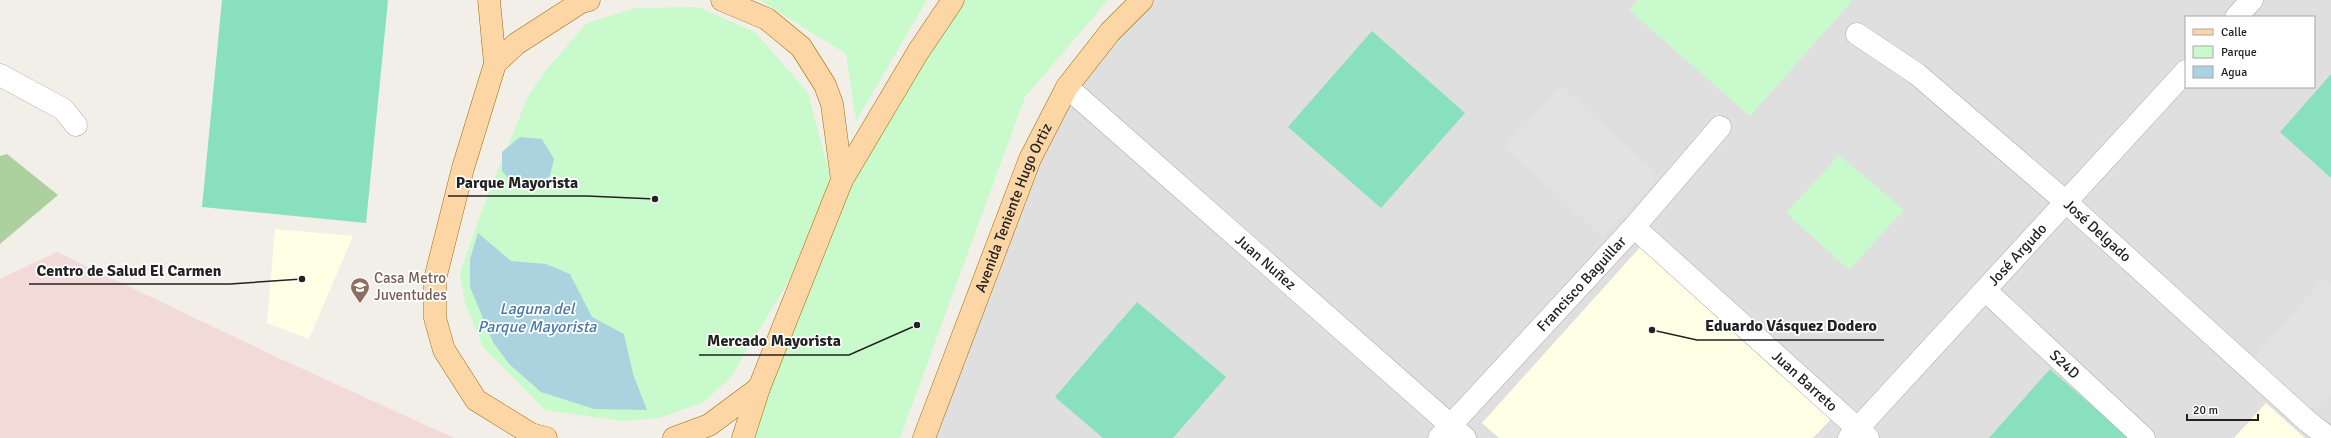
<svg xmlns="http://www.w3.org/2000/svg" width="2331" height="438" font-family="Signika,sans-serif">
<rect width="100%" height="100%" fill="#f2efe9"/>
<path fill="#e0dfdf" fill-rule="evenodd" d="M 1142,0 L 2331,0 L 2331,438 L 924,438 L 1030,159 ZM 2186,17 L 2314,17 L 2314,87 L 2186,87 Z"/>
<path fill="#f2dad9" d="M 57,252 L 272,355 L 454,438 L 0,438 L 0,279 Z"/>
<g fill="#ffffe5">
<path d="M 275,229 L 353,236 L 309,339 L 267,323 Z"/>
<path d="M 1643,244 L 1834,416 L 1813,438 L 1499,438 L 1482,423 Z"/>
<path d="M 2266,403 L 2305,438 L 2234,438 Z"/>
</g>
<path fill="#add19e" d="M 7,154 L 58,195 L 0,244 L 0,156 Z"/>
<g fill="#c8facc">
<path d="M 768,0 L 927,0 L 856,121 L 846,54 L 761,1 Z"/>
<path d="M 965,0 L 1108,0 L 1025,97 L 900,438 L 753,438 L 829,233 L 898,88 Z"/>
<path d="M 1638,0 L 1851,0 L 1852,1 L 1750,116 L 1629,10 Z"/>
<path d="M 698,7 L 755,32 L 808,93 L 831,180 L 789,280 L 731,377 L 704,402 L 659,418 L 623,421 L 545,410 L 483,347 L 465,303 L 460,273 L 479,218 L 528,96 L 547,69 L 587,23 L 636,8 Z"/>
<path d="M 1839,155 L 1904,210 L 1849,270 L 1786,213 Z"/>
</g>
<g fill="#88e0be">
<path d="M 222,0 L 388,0 L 366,223 L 202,207 Z"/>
<path d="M 1372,31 L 1465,113 L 1381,208 L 1288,127 Z"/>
<path d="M 2331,74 L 2331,178 L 2280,132 Z"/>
<path d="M 1137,302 L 1226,377 L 1173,438 L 1103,438 L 1055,397 Z"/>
<path d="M 2050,369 L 2129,438 L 1989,438 Z"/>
</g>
<g fill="#e2e2e2">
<path d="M 1561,86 L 1655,172 L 1654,182 L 1603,237 L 1505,147 Z"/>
<path d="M 2324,279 L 2331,285 L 2331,395 L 2317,409 L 2306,408 L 2253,359 Z"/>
</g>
<g fill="#aad3df">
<path d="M 520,137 L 542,139 L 554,159 L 550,176 L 533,188 L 513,184 L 502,171 L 502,152 Z"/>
<path d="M 478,233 L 511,261 L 546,264 L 570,274 L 592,317 L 624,334 L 633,374 L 647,410 L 594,409 L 541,392 L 509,364 L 493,342 L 470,287 L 470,259 Z"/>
</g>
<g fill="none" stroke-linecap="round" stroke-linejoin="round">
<defs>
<g id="minor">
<path d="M 2236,17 L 2252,0"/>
<path id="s1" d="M 1857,34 L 1917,74 L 2066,202 L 2307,421 L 2329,438"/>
<path d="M 0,75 L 63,109 L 76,125"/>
<path id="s2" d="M 1067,87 L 1465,438"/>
<path id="s3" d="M 1634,227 L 1868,438"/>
<path id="s4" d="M 1985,290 L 2144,438"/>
<path id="s5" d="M 1439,438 L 1634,227 L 1720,127"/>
<path id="s6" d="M 1849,438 L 2186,71"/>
</g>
<g id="major">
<path d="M 489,0 L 495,64"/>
<path d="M 722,0 L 767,19 L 801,47 L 825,85 L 832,104 L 842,180 L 759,388 L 743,438"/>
<path d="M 842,180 L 918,52 L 953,0"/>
<path d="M 546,438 L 531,434 L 476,400 L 444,350 L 435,318 L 435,279 L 463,168 L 495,64 L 516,44 L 581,2 L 589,0"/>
<path d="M 674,438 L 709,425 L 759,388"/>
<path id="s7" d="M 924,438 L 1030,159 L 1067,87 L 1110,32 L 1142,0"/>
</g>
</defs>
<use href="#minor" stroke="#a9a9a9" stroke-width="23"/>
<use href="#major" stroke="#a06b00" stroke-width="23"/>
<use href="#minor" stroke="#fff" stroke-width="22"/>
<use href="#major" stroke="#fcd6a4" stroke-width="22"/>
</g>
<defs>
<symbol id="school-pin" viewBox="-11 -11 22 30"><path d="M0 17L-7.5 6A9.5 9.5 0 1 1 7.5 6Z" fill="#8d6e63" stroke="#fff"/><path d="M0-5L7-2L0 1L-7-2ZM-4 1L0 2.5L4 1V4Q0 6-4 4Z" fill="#fff"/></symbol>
</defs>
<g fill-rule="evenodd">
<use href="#school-pin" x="349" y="276" width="22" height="30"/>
</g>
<g text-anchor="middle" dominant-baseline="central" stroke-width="3.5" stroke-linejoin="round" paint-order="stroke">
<g font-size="15" fill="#222" stroke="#fff">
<text stroke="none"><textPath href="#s7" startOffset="247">Avenida Teniente Hugo Ortiz</textPath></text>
<text stroke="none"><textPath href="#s1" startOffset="311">José Delgado</textPath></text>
<text stroke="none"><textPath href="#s6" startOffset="249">José Argudo</textPath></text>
<text stroke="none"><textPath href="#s2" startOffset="265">Juan Nuñez</textPath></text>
<text stroke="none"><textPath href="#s5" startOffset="210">Francisco Baguillar</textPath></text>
<text stroke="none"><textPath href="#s4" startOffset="109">S24D</textPath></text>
<text stroke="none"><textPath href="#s3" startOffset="230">Juan Barreto</textPath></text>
</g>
<g font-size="15" fill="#785e54" stroke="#fff" text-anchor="start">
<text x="374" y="278">Casa Metro<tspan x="374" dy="17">Juventudes</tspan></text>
</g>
<g font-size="16" font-style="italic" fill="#4a7aab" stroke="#fff">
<text x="537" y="309">Laguna del<tspan x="537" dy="18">Parque Mayorista</tspan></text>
</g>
</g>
<path fill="none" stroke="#222" stroke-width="1.5" d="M655 199L587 196H448M302 279L230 284H29M1652 330L1697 340H1884M917 325L849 355H699"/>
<g fill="#222" stroke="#fff" stroke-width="1.5">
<circle cx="655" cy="199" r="4"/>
<circle cx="302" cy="279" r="4"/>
<circle cx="1652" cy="330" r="4"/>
<circle cx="917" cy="325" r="4"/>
</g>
<g font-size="16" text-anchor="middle" font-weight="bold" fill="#222" stroke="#fff" stroke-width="3.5" stroke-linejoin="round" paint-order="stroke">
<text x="517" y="188">Parque Mayorista</text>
<text x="129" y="276">Centro de Salud El Carmen</text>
<text x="1791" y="331">Eduardo Vásquez Dodero</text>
<text x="774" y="346">Mercado Mayorista</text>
</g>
<rect x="2185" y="16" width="130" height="72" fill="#ffffff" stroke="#a7a7a7"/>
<rect x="2193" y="29" width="20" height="6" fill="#fcd6a4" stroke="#a7a7a7"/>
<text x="2221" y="36" font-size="12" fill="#222222">Calle</text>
<rect x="2193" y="46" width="20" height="12" fill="#c8facc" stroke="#a7a7a7"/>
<text x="2221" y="56" font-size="12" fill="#222222">Parque</text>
<rect x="2193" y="66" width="20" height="12" fill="#aad3df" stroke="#a7a7a7"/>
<text x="2221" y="76" font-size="12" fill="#222222">Agua</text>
<path d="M2187 414v6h71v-6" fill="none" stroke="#222222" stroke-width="2"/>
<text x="2193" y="414" font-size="12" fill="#222222" stroke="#ffffff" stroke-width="3" paint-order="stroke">20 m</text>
</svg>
